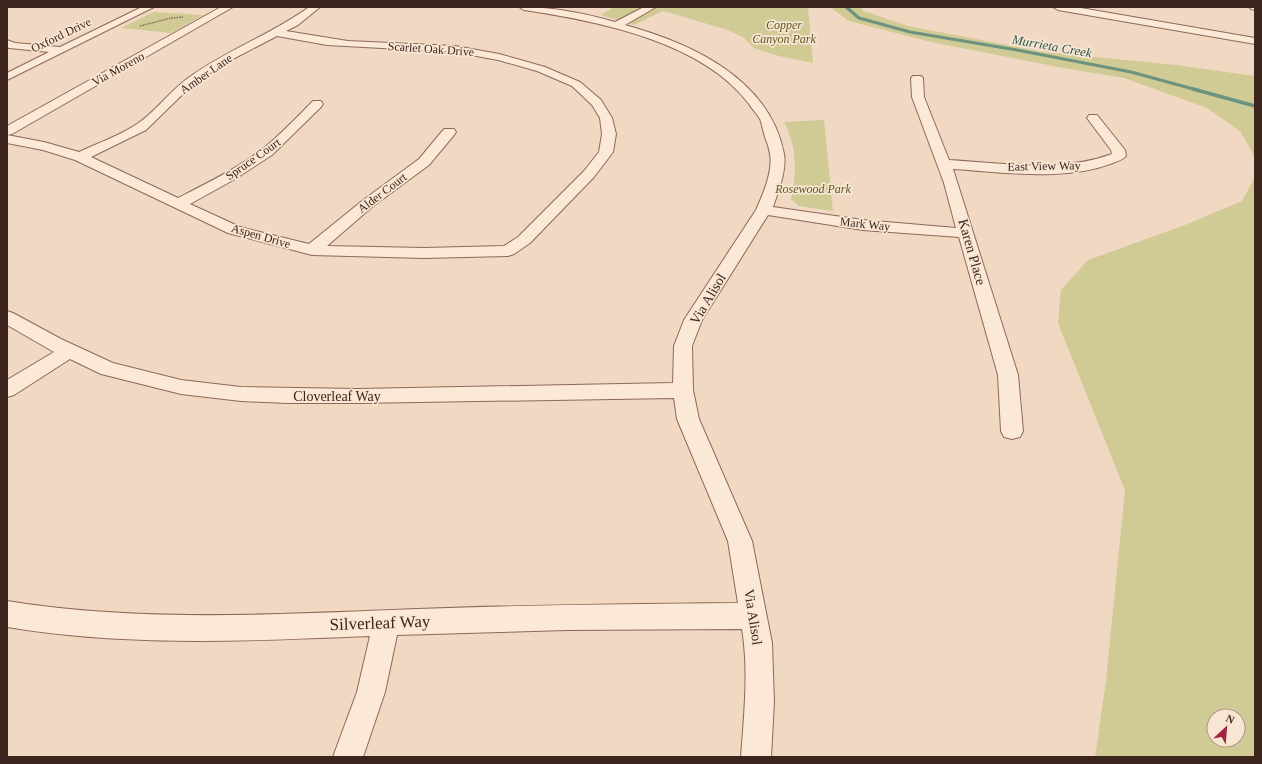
<svg xmlns="http://www.w3.org/2000/svg" width="1262" height="764" font-family="'Times New Roman',serif">
<rect width="100%" height="100%" fill="#f1d8c2"/>
<g fill="#d0ca95" fill-rule="evenodd">
<path d="M 614,7 L 808,7 L 813,63 L 779,56 L 754,48 L 743,37 L 725,29 L 663,11 L 634,25 L 601,15 Z"/>
<path d="M 830,7 L 860,7 L 864,11 L 908,26 L 1044,52 L 1176,65 L 1255,76 L 1255,157 L 1240,131 L 1207,108 L 1124,78 L 1069,69 L 931,42 L 849,21 Z"/>
<path d="M 154,12 L 203,15 L 171,33 L 121,28 Z"/>
<path d="M 824,120 L 833,211 L 799,206 L 791,199 C 797,171 797,147 784,122 Z"/>
<path d="M 1255,177 L 1255,757 L 1095,757 L 1106,681 L 1125,490 L 1058,323 L 1061,290 L 1088,260 L 1185,225 L 1242,201 ZM 1214,716 L 1238,716 L 1238,740 L 1214,740 Z"/>
</g>
<g fill="none" stroke-linecap="round" stroke-linejoin="round">
<path stroke="#6b9380" stroke-width="3" d="M 846,7 L 859,18 L 910,32 L 1017,50 L 1131,72 L 1197,90"/>
<path stroke="#6b9380" stroke-width="3.5" d="M 1193,89 L 1255,106"/>
<defs>
<g id="minor">
<path d="M 142,7 L 154,7 L 7,80 L 7,73 L 49,52 L 9,48 L 7,47 L 7,40 L 15,43 L 60,47 Z"/>
<path d="M 221,7 L 233,7 L 12,134 L 7,135 L 7,126 Z"/>
<path d="M 309,7 L 320,7 L 298,25 L 286,31 L 348,41 L 455,46 L 499,54 L 545,67 L 580,82 L 601,100 L 612,118 L 616,134 L 613,152 L 594,177 L 530,243 L 514,254 L 508,256 L 424,258 L 312,255 L 228,233 L 75,160 L 43,150 L 7,143 L 7,135 L 44,142 L 79,152 C 98,143 119,136 137,124 C 157,111 171,89 191,76 C 229,49 272,34 309,7 ZM 277,36 L 327,45 L 455,52 L 498,60 L 537,71 L 572,86 L 592,105 L 600,118 L 602,134 L 599,152 L 584,171 L 518,237 L 504,246 L 424,248 L 327,246 L 372,207 L 429,165 L 454,135 L 456,132 L 454,129 L 444,129 L 419,159 L 362,201 L 309,244 L 240,227 L 190,204 L 235,179 L 272,155 L 321,107 L 323,104 L 321,101 L 313,101 C 297,117 281,134 264,148 C 238,168 207,183 178,198 L 91,157 L 146,130 L 185,92 L 199,80 L 231,60 Z"/>
<path d="M 519,7 C 552,7 584,13 615,22 L 644,7 L 656,7 L 625,25 C 691,43 770,79 784,154 C 787,170 778,192 773,207 L 863,220 L 956,228 L 944,183 L 912,97 L 911,78 L 913,76 L 921,76 L 923,78 L 924,97 L 949,160 C 1003,163 1060,173 1112,154 L 1111,150 L 1087,118 L 1089,115 L 1097,115 L 1125,150 L 1126,156 C 1123,160 1117,161 1113,163 C 1063,182 1004,172 953,169 L 1018,375 L 1023,431 L 1020,437 L 1012,439 L 1004,437 L 1001,431 L 998,375 L 959,237 L 863,230 L 768,215 L 702,320 L 692,346 L 693,390 L 699,419 L 752,541 L 772,643 L 774,702 L 771,757 L 741,757 C 744,715 749,671 742,629 L 567,630 L 397,635 L 385,692 L 363,757 L 333,757 L 357,692 L 370,636 C 249,641 127,647 7,627 L 7,601 C 142,623 282,614 418,609 C 525,605 631,604 738,603 L 728,541 L 677,419 L 674,398 L 358,403 L 287,403 L 241,401 L 181,394 L 101,374 L 70,359 L 14,395 L 7,397 L 7,380 L 54,352 L 7,325 L 7,311 L 13,313 L 61,339 L 113,363 L 181,380 L 241,387 L 358,389 L 673,383 L 674,346 L 684,320 L 756,210 C 763,194 773,172 770,154 C 769,148 767,142 765,137 C 763,131 762,124 760,119 C 757,114 752,109 749,104 C 702,41 597,21 524,10 Z"/>
<path d="M 1053,7 L 1075,7 L 1255,38 L 1255,44 L 1058,10 Z"/>
<path d="M 1249,7 L 1255,7 L 1255,10 L 1251,9 Z"/>
</g>
</defs>
<use href="#minor" stroke="#8d6858" stroke-width="2"/>
<path stroke="#8d6858" stroke-width="1.5" stroke-dasharray="1.5 1" stroke-linecap="butt" d="M 140,26 L 171,18 L 183,17"/>
<use href="#minor" fill="#fbe8d6" fill-rule="evenodd"/>
</g>
<g text-anchor="middle" dominant-baseline="central" stroke-width="3.5" stroke-linejoin="round" paint-order="stroke">
<g font-size="12" font-style="italic" fill="#585a22" stroke="#f8e5d2">
<text x="784" y="25">Copper<tspan x="784" dy="14">Canyon Park</tspan></text>
<text x="813" y="189">Rosewood Park</text>
</g>
<g font-size="12" fill="#3c251d" stroke="#f8e5d2">
<text transform="translate(61 35) rotate(-26)">Oxford Drive</text>
<text transform="translate(431 49) rotate(4)">Scarlet Oak Drive</text>
<text transform="translate(118 69) rotate(-29)">Via Moreno</text>
<text transform="translate(206 74) rotate(-35)">Amber Lane</text>
<text transform="translate(253 159) rotate(-35)">Spruce Court</text>
<text transform="translate(1044 166) rotate(-1)">East View Way</text>
<text transform="translate(382 193) rotate(-37)">Alder Court</text>
<text transform="translate(865 224) rotate(6)">Mark Way</text>
<text transform="translate(261 236) rotate(16)">Aspen Drive</text>
</g>
<g font-size="13" font-style="italic" fill="#2b5c4e" stroke="#f8e5d2">
<text transform="translate(1052 46) rotate(10)">Murrieta Creek</text>
</g>
<g font-size="14" fill="#3c251d" stroke="#f8e5d2">
<text transform="translate(972 252) rotate(74)">Karen Place</text>
<text transform="translate(708 299) rotate(-59)">Via Alisol</text>
<text x="337" y="396">Cloverleaf Way</text>
<text transform="translate(753 617) rotate(81)">Via Alisol</text>
</g>
<g font-size="17" fill="#3c251d" stroke="#f8e5d2">
<text transform="translate(380 623) rotate(-2)">Silverleaf Way</text>
</g>
</g>
<rect width="1262" height="764" fill="none" stroke="#3c251d" stroke-width="16"/>
<g transform="translate(1226 728) rotate(26)"><circle r="19" fill="#f8e5d2" stroke="#ad988a"/>
<path d="M0-3L7 15L0 10L-7 15Z" fill="#a12341"/>
<text y="-6" font-size="11" font-weight="bold" text-anchor="middle" fill="#3c251d">N</text>
</g>
</svg>
